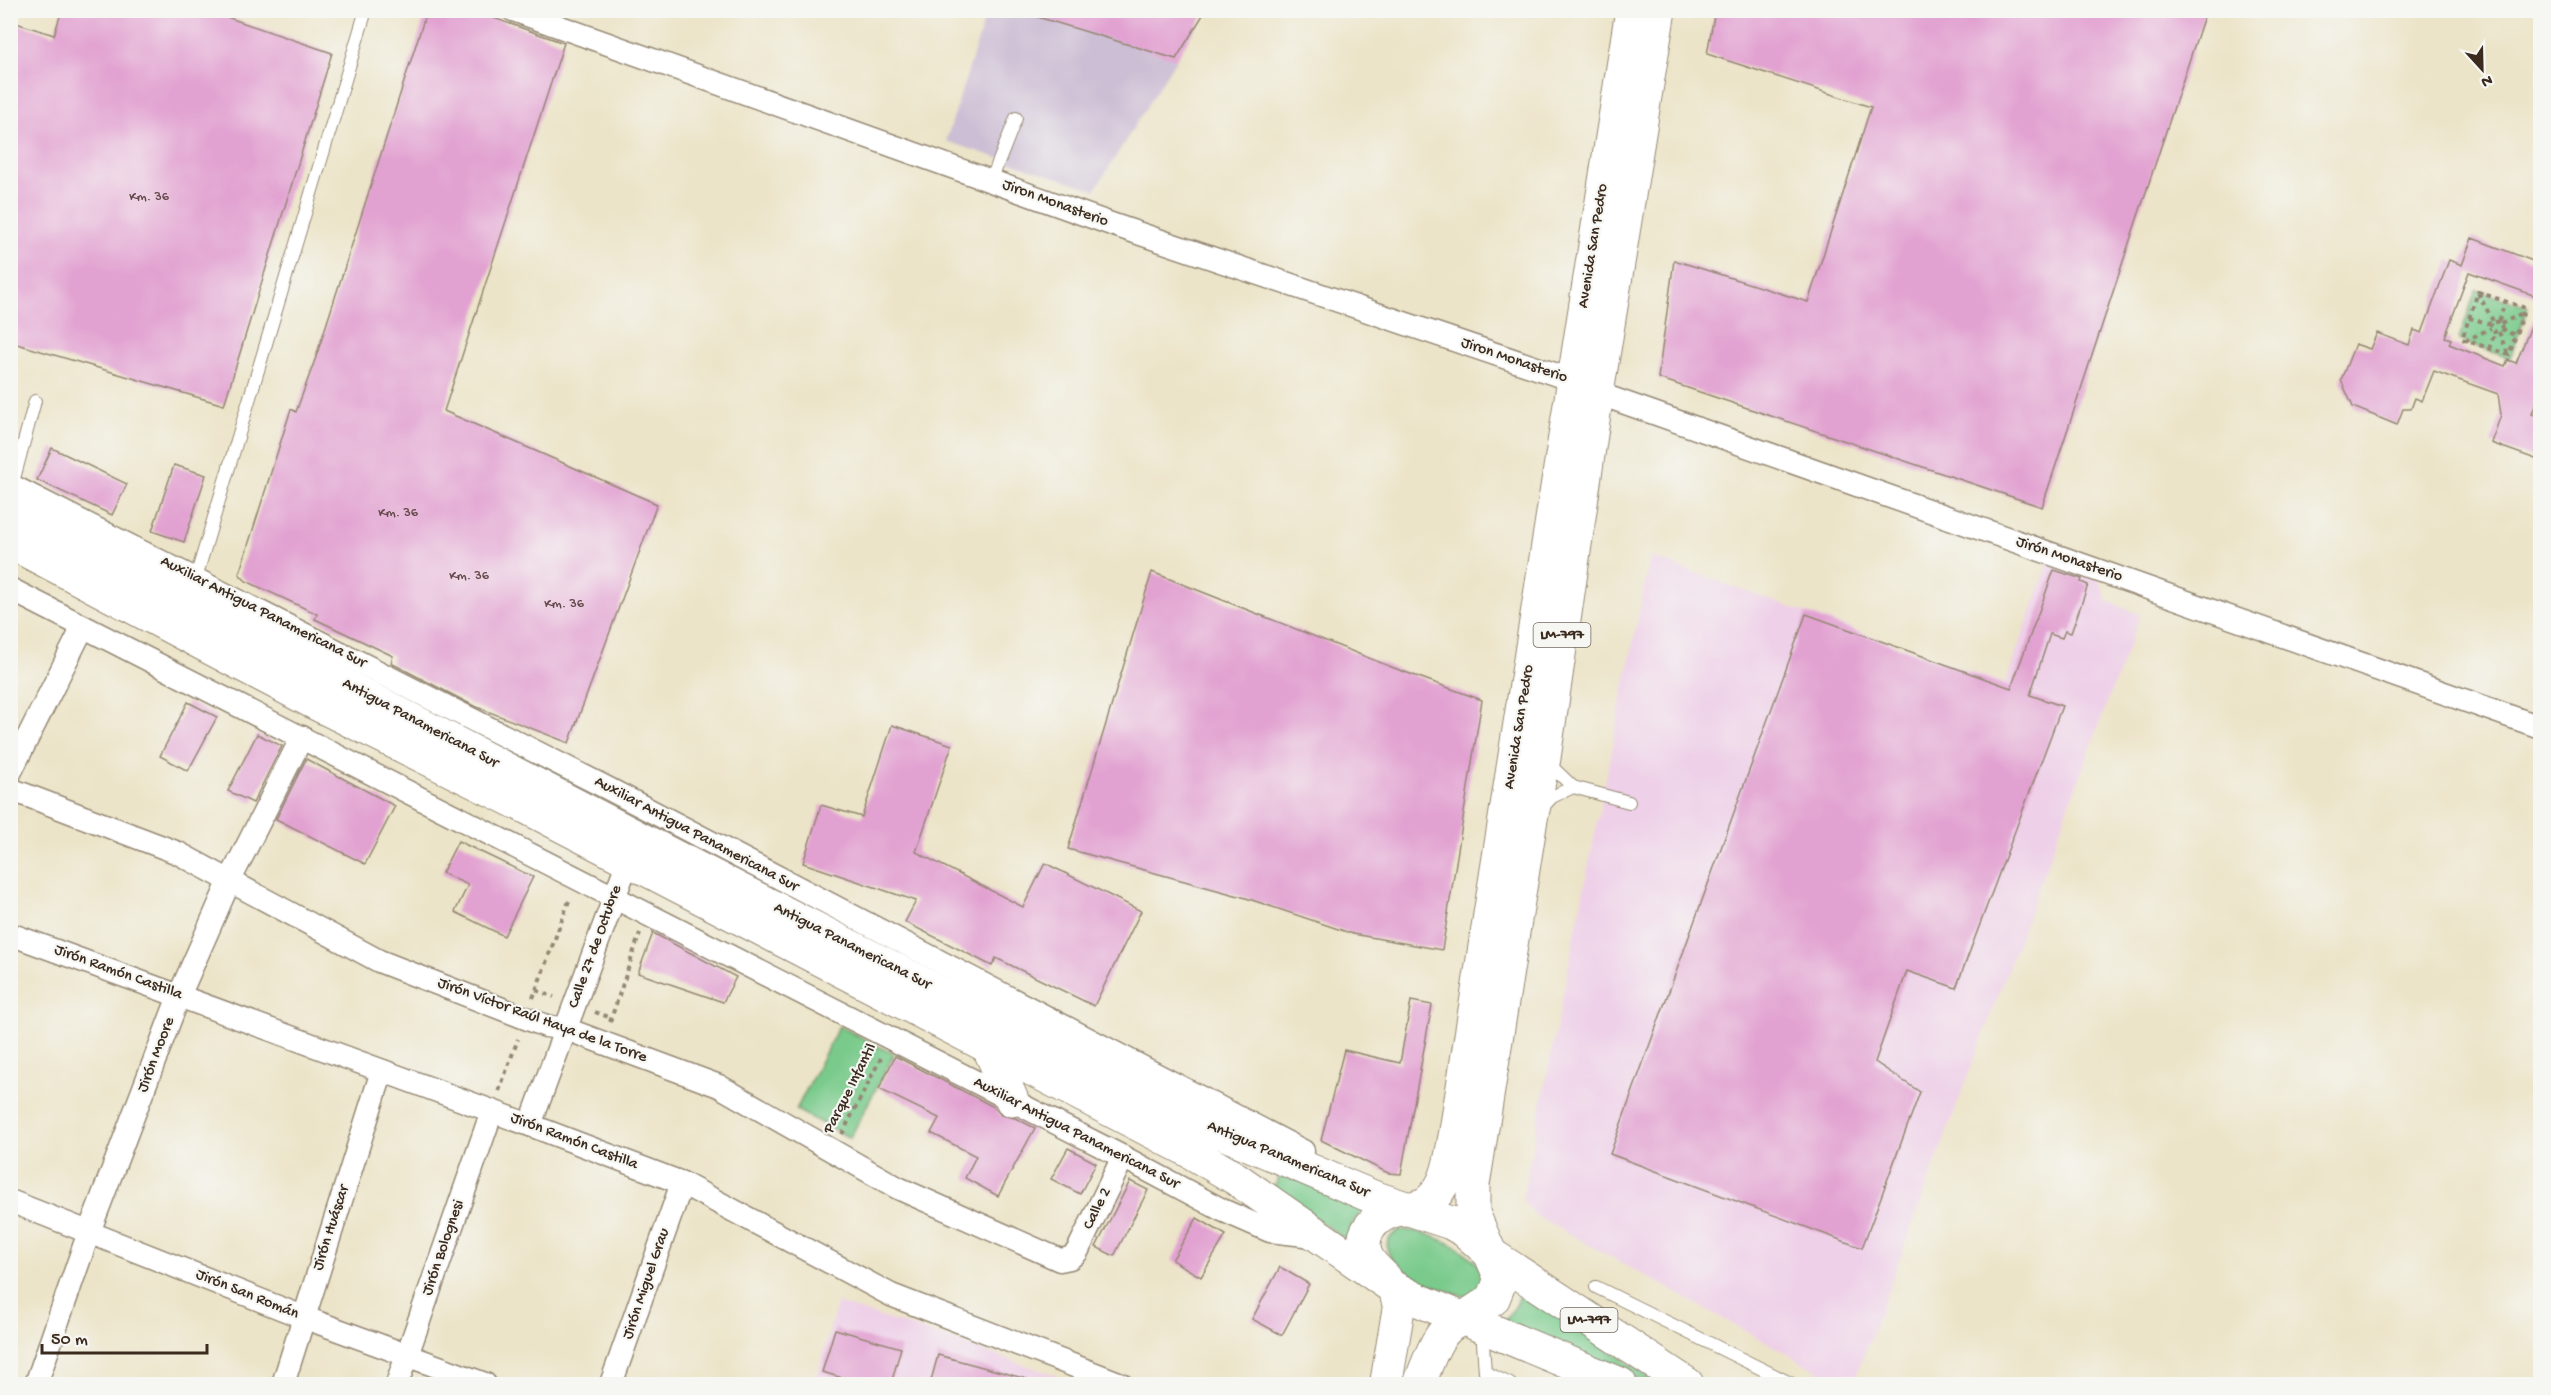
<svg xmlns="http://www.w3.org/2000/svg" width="2551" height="1395" font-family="'Gochi Hand',sans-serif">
<rect width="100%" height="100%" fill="#f6f6f2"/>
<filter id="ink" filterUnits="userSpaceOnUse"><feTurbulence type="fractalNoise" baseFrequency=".0167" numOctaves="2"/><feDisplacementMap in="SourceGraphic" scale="12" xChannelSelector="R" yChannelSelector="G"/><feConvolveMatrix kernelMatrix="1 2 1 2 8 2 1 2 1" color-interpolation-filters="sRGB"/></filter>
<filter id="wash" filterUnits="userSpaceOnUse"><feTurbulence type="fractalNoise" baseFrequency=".008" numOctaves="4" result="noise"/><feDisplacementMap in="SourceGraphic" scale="24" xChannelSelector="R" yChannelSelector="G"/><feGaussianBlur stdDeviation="1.35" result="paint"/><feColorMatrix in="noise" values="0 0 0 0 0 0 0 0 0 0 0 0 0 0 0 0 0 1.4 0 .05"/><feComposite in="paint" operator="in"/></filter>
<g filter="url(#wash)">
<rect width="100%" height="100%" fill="#ece4c8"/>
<g fill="#eed0e8">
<path d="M 1650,557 L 2005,684 L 2050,559 L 2096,573 L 2108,601 L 2140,615 L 1853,1384 L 1842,1384 L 1535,1215 L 1522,1200 Z"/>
<path d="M 837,1303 L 909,1326 L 1082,1384 L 815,1384 Z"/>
</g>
<path fill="#ccbed4" d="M 987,11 L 1206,11 L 1095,190 L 946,141 Z"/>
<g fill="#79ca8b" stroke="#5a7a54" stroke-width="1.5">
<path d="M 2476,290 L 2528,307 L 2510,358 L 2459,340 Z"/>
<path d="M 839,1026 L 894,1054 L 850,1138 L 796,1110 Z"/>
<path d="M 1282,1174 L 1370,1204 L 1352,1223 L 1349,1242 L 1273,1188 Z"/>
<path d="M 1399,1230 C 1423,1230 1461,1244 1477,1264 C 1481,1269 1484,1279 1486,1286 L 1471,1297 C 1448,1295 1354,1258 1399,1230 Z"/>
<path d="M 1520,1289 L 1659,1384 L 1651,1384 L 1591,1359 L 1501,1327 L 1518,1302 Z"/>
</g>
<g id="blocks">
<g fill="#e2a2d1">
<path d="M 62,10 L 206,10 L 332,53 L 224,405 L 10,342 L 10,21 L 54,35 Z"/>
<path d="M 427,10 L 471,10 L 564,43 L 444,411 L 657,504 L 569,743 L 474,706 L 391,663 L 393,656 L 315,619 L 317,614 L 246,581 L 239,574 L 291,409 L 296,412 L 316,357 Z"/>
<path d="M 1032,10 L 1206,10 L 1176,59 L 1031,15 Z"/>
<path d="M 1715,10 L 2206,10 L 2042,507 L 1658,378 L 1674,260 L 1808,302 L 1871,107 L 1707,54 Z"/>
<path d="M 2472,238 L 2541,264 L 2541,298 L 2469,272 L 2445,337 L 2451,339 L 2449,344 L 2505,366 L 2508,360 L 2516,363 L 2541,302 L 2541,388 L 2532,414 L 2541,417 L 2541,461 L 2491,443 L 2501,415 L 2498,394 L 2434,371 L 2422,401 L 2415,398 L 2411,409 L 2403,409 L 2397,425 L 2353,407 L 2341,380 L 2355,344 L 2370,349 L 2377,333 L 2409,345 L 2414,330 L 2422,333 L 2449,260 L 2462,265 Z"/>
<path d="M 52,448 L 127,484 L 112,515 L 37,480 Z"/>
<path d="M 174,465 L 206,475 L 184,542 L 152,531 Z"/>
<path d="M 2054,570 L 2082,579 L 2081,582 L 2088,585 L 2071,633 L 2065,631 L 2062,638 L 2050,634 L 2030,695 L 2062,706 L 1956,988 L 1907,971 L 1875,1062 L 1920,1092 L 1862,1248 L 1610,1154 L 1806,614 L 2011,688 Z"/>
<path d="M 1152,572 L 1394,668 L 1482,700 L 1442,950 L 1353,934 L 1246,898 L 1068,849 Z"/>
<path d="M 188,702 L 217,717 L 188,771 L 160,756 Z"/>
<path d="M 892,725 L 952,745 L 916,852 L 1023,907 L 1045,863 L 1141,911 L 1094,1006 L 996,958 L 992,966 L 905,922 L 916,901 L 803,863 L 821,805 L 862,817 Z"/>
<path d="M 257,734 L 282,746 L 253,803 L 228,791 Z"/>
<path d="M 306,759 L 395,806 L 365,864 L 276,819 Z"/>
<path d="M 458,841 L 533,877 L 504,936 L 455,912 L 468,885 L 442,873 Z"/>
<path d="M 653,933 L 736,977 L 723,1002 L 638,973 Z"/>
<path d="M 1411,1001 L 1432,1005 L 1401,1174 L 1388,1173 L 1321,1140 L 1344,1050 L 1400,1063 Z"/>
<path d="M 895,1056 L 994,1107 L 1001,1115 L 1015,1118 L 1035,1128 L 998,1196 L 965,1178 L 976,1156 L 931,1133 L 939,1118 L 879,1089 Z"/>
<path d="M 1068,1148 L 1096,1163 L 1080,1194 L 1051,1179 Z"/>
<path d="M 1130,1181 L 1148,1190 L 1114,1256 L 1096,1247 Z"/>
<path d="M 1197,1218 L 1226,1235 L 1201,1277 L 1172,1260 Z"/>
<path d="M 1280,1267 L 1309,1284 L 1282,1335 L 1252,1319 Z"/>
<path d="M 835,1329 L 901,1348 L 891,1384 L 852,1384 L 853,1381 L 822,1372 Z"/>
<path d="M 938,1355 L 1027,1379 L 1026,1384 L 930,1384 Z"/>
</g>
</g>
</g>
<g filter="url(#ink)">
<use href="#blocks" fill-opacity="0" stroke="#948773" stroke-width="1.5"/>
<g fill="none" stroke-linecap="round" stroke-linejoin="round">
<defs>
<g id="lane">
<path d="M 991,181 L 1016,118"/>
<path d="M 12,486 L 35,401"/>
<path d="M 194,584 L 366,10"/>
<path d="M 1548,763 L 1573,787 L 1629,802"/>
<path d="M 1542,808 L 1552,797 L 1573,787"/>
<path d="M 1596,1287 L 1792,1384"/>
<path d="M 1482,1329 L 1485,1372 L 1510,1384"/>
</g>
<g id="street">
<path d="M 513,10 L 1114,225 L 1572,380 L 1597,393 L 2540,727"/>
<path d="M 10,485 L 607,788 L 1303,1151"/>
<path d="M 10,589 L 1123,1157 L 1222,1210 L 1270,1231 L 1314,1236"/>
<path d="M 10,773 L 83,627"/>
<path d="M 10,789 L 178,853 L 379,961 L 546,1026 L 566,1029 L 719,1086 L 898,1188 L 1060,1260 L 1070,1258 L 1077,1252 L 1123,1157"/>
<path d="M 10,934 L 530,1125 L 682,1183 L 891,1295 L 1121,1384"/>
<path d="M 530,1125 L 633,847"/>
<path d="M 10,1201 L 303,1317 L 485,1384"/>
<path d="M 36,1384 L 89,1232 L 179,996 L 230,880 L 302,737"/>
<path d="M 283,1384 L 382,1071"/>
<path d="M 397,1384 L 492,1111"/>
<path d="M 611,1384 L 682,1183"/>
</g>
<g id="secondary">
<path d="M 1386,1384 L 1399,1306 L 1394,1288"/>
<path d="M 1419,1384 C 1430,1360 1436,1328 1463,1319"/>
</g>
<g id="primary">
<path d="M 10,511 L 673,856 L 1185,1117 L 1373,1197 L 1451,1223 L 1465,1231 L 1492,1255 L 1687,1384"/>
<path d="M 10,542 L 311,701 L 526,807 L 1184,1148 L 1235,1178 L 1394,1288 L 1416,1299 L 1620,1384"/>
<path d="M 988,1046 L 1012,1100"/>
<path d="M 1385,1278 C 1380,1273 1373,1267 1369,1261 C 1354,1238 1374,1215 1397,1210 C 1407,1208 1418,1209 1428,1202 C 1449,1186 1451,1155 1456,1131 L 1632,10"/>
<path d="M 1463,1319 L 1493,1299 L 1501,1279 L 1473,1213 L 1473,1185 L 1531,819 L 1544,758 L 1597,393 L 1659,10"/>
</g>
</defs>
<use href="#lane" stroke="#948773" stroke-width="14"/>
<use href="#street" stroke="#948773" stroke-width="25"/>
<use href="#secondary" stroke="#948773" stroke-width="34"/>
<use href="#primary" stroke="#948773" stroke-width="35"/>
<g stroke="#948773" stroke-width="4" stroke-dasharray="4.5 4.5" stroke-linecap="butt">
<path d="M 2478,292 L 2525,308 L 2509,355 L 2462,339 Z"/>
<path d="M 2478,293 L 2493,321"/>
<path d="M 2469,318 L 2491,324 L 2499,321 L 2502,328 L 2495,332 L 2491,324"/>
<path d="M 2499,321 L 2505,302"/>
<path d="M 2501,324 L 2522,313"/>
<path d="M 2501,329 L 2515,335"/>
<path d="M 2499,332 L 2508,355"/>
<path d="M 2465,341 L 2491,328"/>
<path d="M 2489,349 L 2495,332"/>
<path d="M 536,990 L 554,997"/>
<path d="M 533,998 L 570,898"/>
<path d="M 595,1012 L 611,1018"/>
<path d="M 610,1022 L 640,933"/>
<path d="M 499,1091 L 518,1039"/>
<path d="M 842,1134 L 881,1058"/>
</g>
<use href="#lane" stroke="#fff" stroke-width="12"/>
<use href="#street" stroke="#fff" stroke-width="22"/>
<use href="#secondary" stroke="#fff" stroke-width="32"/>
<use href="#primary" stroke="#fff" stroke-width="33"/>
</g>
</g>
<g text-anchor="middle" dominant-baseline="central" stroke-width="4.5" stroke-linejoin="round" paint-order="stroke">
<g font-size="14" fill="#65484b">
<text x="149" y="197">Km. 36</text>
<text x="398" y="513">Km. 36</text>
<text x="469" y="576">Km. 36</text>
<text x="564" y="604">Km. 36</text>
</g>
<g fill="#f6f6f2" stroke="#73675e" stroke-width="1.5">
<rect x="1533.5" y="623" width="57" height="24" rx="4.5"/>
<rect x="1560.5" y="1308" width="57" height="24" rx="4.5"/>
</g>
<g font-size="15" font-weight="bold" fill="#3b2a1e">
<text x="1562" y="635">LM-797</text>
<text x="1589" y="1320">LM-797</text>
</g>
<g font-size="16" fill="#3b2a1e" stroke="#f6f6f2">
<text transform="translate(1055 204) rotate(20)">Jiron Monasterio</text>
<text transform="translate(1594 246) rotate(-81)">Avenida San Pedro</text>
<text transform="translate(1514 361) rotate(19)">Jiron Monasterio</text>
<text transform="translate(2069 560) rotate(19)">Jirón Monasterio</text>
<text transform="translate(263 613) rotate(27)">Auxiliar Antigua Panamericana Sur</text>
<text transform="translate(420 724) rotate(28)">Antigua Panamericana Sur</text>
<text transform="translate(1520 727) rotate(-81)">Avenida San Pedro</text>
<text transform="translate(696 835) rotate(28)">Auxiliar Antigua Panamericana Sur</text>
<text transform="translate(596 947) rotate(-70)">Calle 27 de Octubre</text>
<text transform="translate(852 947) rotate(27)">Antigua Panamericana Sur</text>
<text transform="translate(118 973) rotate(20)">Jirón Ramón Castilla</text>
<text transform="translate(542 1021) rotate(20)">Jirón Víctor Raúl Haya de la Torre</text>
<text transform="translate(157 1055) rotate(-69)">Jirón Moore</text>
<text transform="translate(851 1089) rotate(-63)">Parque Infantil</text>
<text transform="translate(1076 1134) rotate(27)">Auxiliar Antigua Panamericana Sur</text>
<text transform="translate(574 1142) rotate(21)">Jirón Ramón Castilla</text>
<text transform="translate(1288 1160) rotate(23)">Antigua Panamericana Sur</text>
<text transform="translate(1098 1209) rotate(-64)">Calle 2</text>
<text transform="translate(332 1228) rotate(-72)">Jirón Huáscar</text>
<text transform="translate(444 1248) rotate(-71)">Jirón Bolognesi</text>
<text transform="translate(647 1284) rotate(-71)">Jirón Miguel Grau</text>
<text transform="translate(247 1295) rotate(22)">Jirón San Román</text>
</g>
</g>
<rect width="2551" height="1395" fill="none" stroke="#f6f6f2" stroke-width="36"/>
<g transform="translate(2482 69) rotate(158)" stroke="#f6f6f2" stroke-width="4.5" paint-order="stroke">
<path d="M0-4.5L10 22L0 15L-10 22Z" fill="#3b2a1e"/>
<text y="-9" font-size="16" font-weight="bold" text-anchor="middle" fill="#3b2a1e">N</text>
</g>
<path d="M42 1344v9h165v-9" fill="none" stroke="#3b2a1e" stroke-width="3"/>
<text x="51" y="1344" font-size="18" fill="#3b2a1e" stroke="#f6f6f2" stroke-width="4.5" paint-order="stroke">50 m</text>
</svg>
